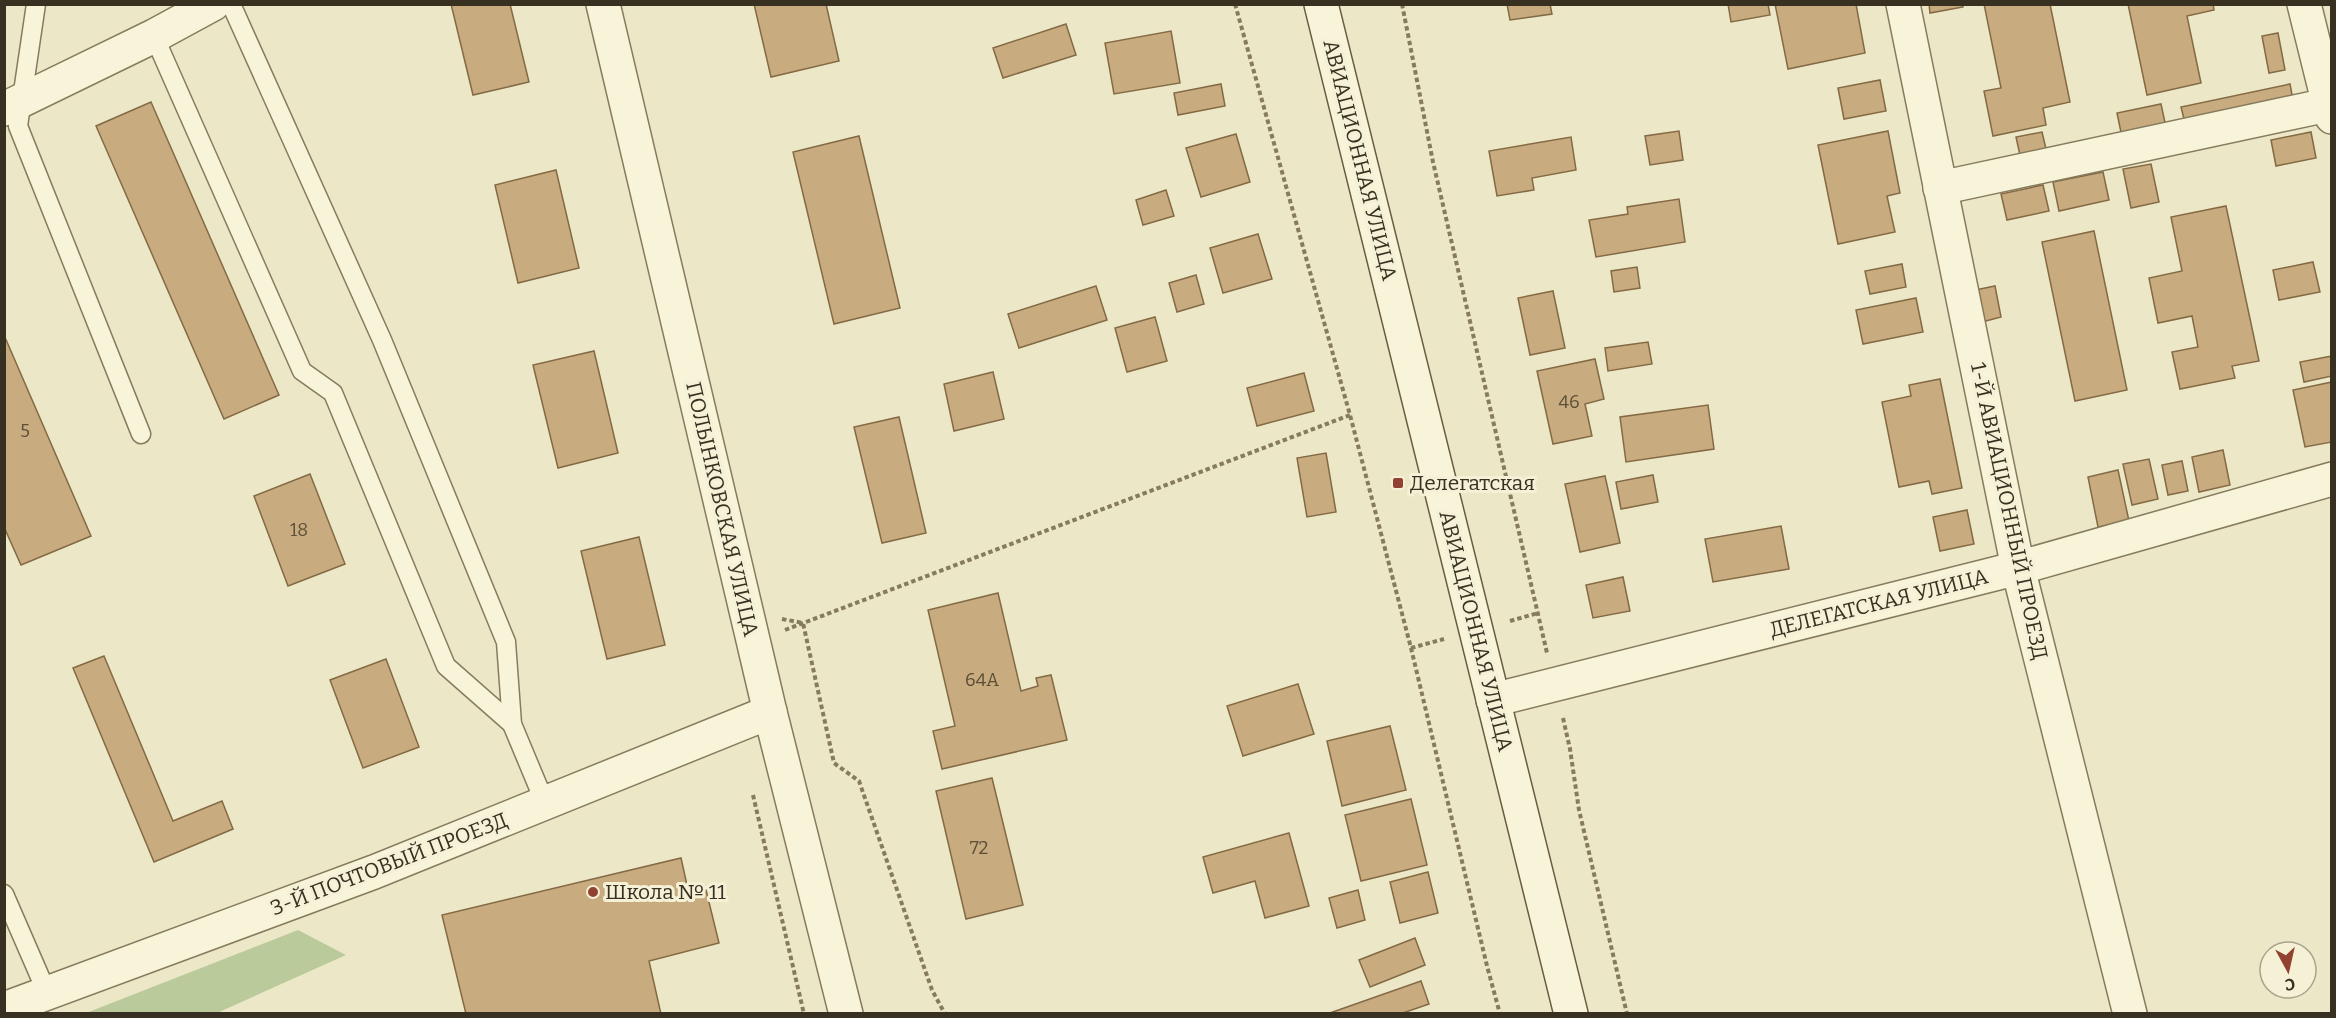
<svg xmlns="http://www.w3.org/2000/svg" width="2336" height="1018" font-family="Bitter,serif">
<rect width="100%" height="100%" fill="#ece8c7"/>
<path fill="#bbca9b" d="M 298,930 L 346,955 L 217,1013 L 86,1013 Z"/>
<g fill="#c8ab7f" stroke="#846a44" stroke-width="1.5">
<path d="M 451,4 L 510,4 L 529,82 L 473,95 Z"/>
<path d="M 754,4 L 826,4 L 839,61 L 771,77 Z"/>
<path d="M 1507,4 L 1550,4 L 1552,14 L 1510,20 Z"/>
<path d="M 1728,4 L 1768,4 L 1770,15 L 1731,22 Z"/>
<path d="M 1775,4 L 1856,4 L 1865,53 L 1788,69 Z"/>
<path d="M 1929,4 L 1962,4 L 1963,7 L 1930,13 Z"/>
<path d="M 1984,4 L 2050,4 L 2070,102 L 2043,108 L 2046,125 L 1993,136 L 1984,91 L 2001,88 Z"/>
<path d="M 2128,4 L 2213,4 L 2214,10 L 2187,16 L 2201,83 L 2147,95 Z"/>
<path d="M 1066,24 L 1076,55 L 1003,78 L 993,48 Z"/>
<path d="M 1171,31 L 1180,83 L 1114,94 L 1105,43 Z"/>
<path d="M 2278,33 L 2285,70 L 2269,73 L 2262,36 Z"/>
<path d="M 1880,80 L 1886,111 L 1844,119 L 1838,88 Z"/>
<path d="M 1221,84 L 1225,106 L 1178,115 L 1174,93 Z"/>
<path d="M 2290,84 L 2294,105 L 2186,127 L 2181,107 Z"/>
<path d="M 151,102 L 279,395 L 224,419 L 96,126 Z"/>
<path d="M 2161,104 L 2167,132 L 2123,142 L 2117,113 Z"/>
<path d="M 1679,131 L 1683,160 L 1650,165 L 1645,136 Z"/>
<path d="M 1888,131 L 1900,193 L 1887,196 L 1895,232 L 1838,244 L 1818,145 Z"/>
<path d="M 2042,132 L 2046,149 L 2020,155 L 2016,137 Z"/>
<path d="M 2311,132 L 2316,158 L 2276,166 L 2271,140 Z"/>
<path d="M 1236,134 L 1250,182 L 1201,197 L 1186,148 Z"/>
<path d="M 859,136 L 900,308 L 834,324 L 793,152 Z"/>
<path d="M 1571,137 L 1576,170 L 1532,178 L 1534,190 L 1497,196 L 1489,151 Z"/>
<path d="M 2151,164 L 2159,202 L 2131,208 L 2123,169 Z"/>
<path d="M 556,170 L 579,268 L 518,283 L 495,185 Z"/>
<path d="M 2103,172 L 2109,200 L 2059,211 L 2053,182 Z"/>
<path d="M 2043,185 L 2049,211 L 2007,220 L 2001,194 Z"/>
<path d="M 1166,190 L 1174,216 L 1143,225 L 1136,200 Z"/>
<path d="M 1679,199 L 1685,242 L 1596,257 L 1589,220 L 1628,214 L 1627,207 Z"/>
<path d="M 2226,206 L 2259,361 L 2232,366 L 2235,378 L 2180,389 L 2172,352 L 2198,347 L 2192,316 L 2158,323 L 2149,278 L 2182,271 L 2171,217 Z"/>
<path d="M 2094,231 L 2127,390 L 2075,401 L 2042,242 Z"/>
<path d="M 1258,234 L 1272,279 L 1223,293 L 1210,248 Z"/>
<path d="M 2313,262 L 2320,292 L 2279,300 L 2273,270 Z"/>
<path d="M 1902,264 L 1906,287 L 1870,294 L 1865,271 Z"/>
<path d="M 1637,267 L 1640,288 L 1614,292 L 1611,271 Z"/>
<path d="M 1196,275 L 1204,304 L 1177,312 L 1169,283 Z"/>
<path d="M 1096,286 L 1107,320 L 1019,348 L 1008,314 Z"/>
<path d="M 1995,286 L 2001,317 L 1982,322 L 1975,290 Z"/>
<path d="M 1553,291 L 1565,348 L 1530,355 L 1518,298 Z"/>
<path d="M 1916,298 L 1923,332 L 1863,344 L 1856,310 Z"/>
<path d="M 1155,317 L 1167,361 L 1127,372 L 1115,328 Z"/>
<path d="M 4,335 L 91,536 L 21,565 L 4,527 Z"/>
<path d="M 1648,342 L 1652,364 L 1608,371 L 1605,348 Z"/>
<path d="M 594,351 L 618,453 L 558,468 L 533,365 Z"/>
<path d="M 2332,356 L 2332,376 L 2304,382 L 2300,362 Z"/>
<path d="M 1595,359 L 1604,399 L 1585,404 L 1592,436 L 1553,444 L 1537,371 Z"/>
<path d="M 993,372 L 1004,419 L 954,431 L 944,384 Z"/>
<path d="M 1304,373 L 1314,411 L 1257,426 L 1247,388 Z"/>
<path d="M 1940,379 L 1962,488 L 1932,494 L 1929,481 L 1899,487 L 1882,402 L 1911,396 L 1909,385 Z"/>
<path d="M 2332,382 L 2332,442 L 2305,447 L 2293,390 Z"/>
<path d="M 1708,405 L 1714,449 L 1626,462 L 1620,417 Z"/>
<path d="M 899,417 L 926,533 L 882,543 L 854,427 Z"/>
<path d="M 2223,450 L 2230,485 L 2199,492 L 2192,457 Z"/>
<path d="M 1326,453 L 1336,512 L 1307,517 L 1297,458 Z"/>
<path d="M 2149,459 L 2158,499 L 2132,505 L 2123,464 Z"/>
<path d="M 2182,461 L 2188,491 L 2168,495 L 2162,465 Z"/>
<path d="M 2118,470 L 2129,521 L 2098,527 L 2088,477 Z"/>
<path d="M 310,474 L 345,564 L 288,586 L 254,496 Z"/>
<path d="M 1653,475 L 1658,502 L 1621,509 L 1616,482 Z"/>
<path d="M 1605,476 L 1620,543 L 1580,552 L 1565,484 Z"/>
<path d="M 1967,510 L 1974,544 L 1940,551 L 1933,517 Z"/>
<path d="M 1781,526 L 1789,569 L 1713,582 L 1705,539 Z"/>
<path d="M 639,537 L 665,645 L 607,659 L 581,551 Z"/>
<path d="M 1623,577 L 1630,611 L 1593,618 L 1586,585 Z"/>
<path d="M 998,593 L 1021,691 L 1038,686 L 1036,678 L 1051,675 L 1067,740 L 942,769 L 933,731 L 955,726 L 928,610 Z"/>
<path d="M 104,656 L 173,821 L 222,801 L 233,829 L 154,862 L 73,668 Z"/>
<path d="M 386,659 L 419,747 L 363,768 L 330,680 Z"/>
<path d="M 1298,684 L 1314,734 L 1243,756 L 1227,706 Z"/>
<path d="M 1390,726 L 1406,790 L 1342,806 L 1327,741 Z"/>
<path d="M 992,778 L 1023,905 L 966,919 L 936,791 Z"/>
<path d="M 1411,799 L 1427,865 L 1361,881 L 1345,815 Z"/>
<path d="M 1289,833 L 1309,906 L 1265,918 L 1255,881 L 1213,893 L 1203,857 Z"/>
<path d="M 681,858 L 689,894 L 706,890 L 719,943 L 649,961 L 661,1014 L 466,1014 L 442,915 Z"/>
<path d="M 1428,872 L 1438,913 L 1400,923 L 1390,882 Z"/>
<path d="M 1358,890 L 1365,920 L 1337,928 L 1329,898 Z"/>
<path d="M 1415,938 L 1425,965 L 1370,987 L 1359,960 Z"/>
<path d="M 1421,981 L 1429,1004 L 1400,1014 L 1327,1014 Z"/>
</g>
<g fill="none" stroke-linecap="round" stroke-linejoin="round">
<defs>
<g id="service">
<path d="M 36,4 L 18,126 L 141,434"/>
<path d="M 231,4 L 382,340 L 506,642 L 512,724 L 545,803"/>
<path d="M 154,36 L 302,371 L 333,393 L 446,666 L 512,724"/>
<path d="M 4,894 L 47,993"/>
</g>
<g id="minor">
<path d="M 1903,4 L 2018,568 L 2130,1014"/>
<path d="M 2304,4 L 2332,117"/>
<path d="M 4,109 L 154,36 L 213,4"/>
<path d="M 1940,188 L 2332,104"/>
<path d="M 1493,700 L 2018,568 L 2332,479"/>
<path d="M 4,1009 L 374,872 L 770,712"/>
</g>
<path id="tertiary" d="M 603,4 L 770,712 L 846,1014"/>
<path id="secondary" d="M 1321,4 L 1571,1014"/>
</defs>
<use href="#service" stroke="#877b5d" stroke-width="21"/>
<use href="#minor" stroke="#877b5d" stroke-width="36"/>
<use href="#tertiary" stroke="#877b5d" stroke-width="36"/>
<use href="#secondary" stroke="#695c40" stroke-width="36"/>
<g stroke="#877b5d" stroke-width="4" stroke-dasharray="4.5 3" stroke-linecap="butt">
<path d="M 1235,4 L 1350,415 L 1411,648 L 1487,966 L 1500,1014"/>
<path d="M 1402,4 L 1433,162 L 1547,653"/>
<path d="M 782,619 L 803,623 L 834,763 L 859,781 L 932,990 L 945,1014"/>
<path d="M 1510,621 L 1538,613"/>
<path d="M 785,630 L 1350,415"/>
<path d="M 1411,648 L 1444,639"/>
<path d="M 1563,718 L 1570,749 L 1579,810 L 1627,1014"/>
<path d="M 753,795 L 804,1014"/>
</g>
<use href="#service" stroke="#f7f4da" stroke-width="18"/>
<use href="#minor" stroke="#f7f4da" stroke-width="33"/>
<use href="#tertiary" stroke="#f7f4da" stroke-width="33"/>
<use href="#secondary" stroke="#f7f4da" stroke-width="33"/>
</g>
<g fill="#924230" stroke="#f4f1d6" stroke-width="2">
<rect x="1392" y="477" width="12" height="12" rx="3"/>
<circle cx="593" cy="892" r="6"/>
</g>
<g text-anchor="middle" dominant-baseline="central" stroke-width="6" stroke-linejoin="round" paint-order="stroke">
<g font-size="18" fill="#5c4f38">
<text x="1569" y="402">46</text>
<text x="25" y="431">5</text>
<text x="299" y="530">18</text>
<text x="982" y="680">64А</text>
<text x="979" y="848">72</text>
</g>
<g font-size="21" fill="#383020" stroke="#f4f1d6">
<text transform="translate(1360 160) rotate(76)">АВИАЦИОННАЯ УЛИЦА</text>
<text transform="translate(722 509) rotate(77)">ПОЛЫНКОВСКАЯ УЛИЦА</text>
<text transform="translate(2009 511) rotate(78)">1-Й АВИАЦИОННЫЙ ПРОЕЗД</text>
<text transform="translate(1879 603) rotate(-14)">ДЕЛЕГАТСКАЯ УЛИЦА</text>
<text transform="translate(1476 631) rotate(76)">АВИАЦИОННАЯ УЛИЦА</text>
<text transform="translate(389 864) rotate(-21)">3-Й ПОЧТОВЫЙ ПРОЕЗД</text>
</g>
<g font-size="21" fill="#383020" stroke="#f4f1d6" text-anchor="start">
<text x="1410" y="483">Делегатская</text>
<text x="605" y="892">Школа № 11</text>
</g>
</g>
<rect width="2336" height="1018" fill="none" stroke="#383020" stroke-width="12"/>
<g transform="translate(2288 970) rotate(172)"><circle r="28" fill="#f4f1d6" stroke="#a9a48d" stroke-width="1.5"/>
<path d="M0-4.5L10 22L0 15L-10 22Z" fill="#924230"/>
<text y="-9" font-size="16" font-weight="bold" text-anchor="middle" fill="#383020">С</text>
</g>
</svg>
